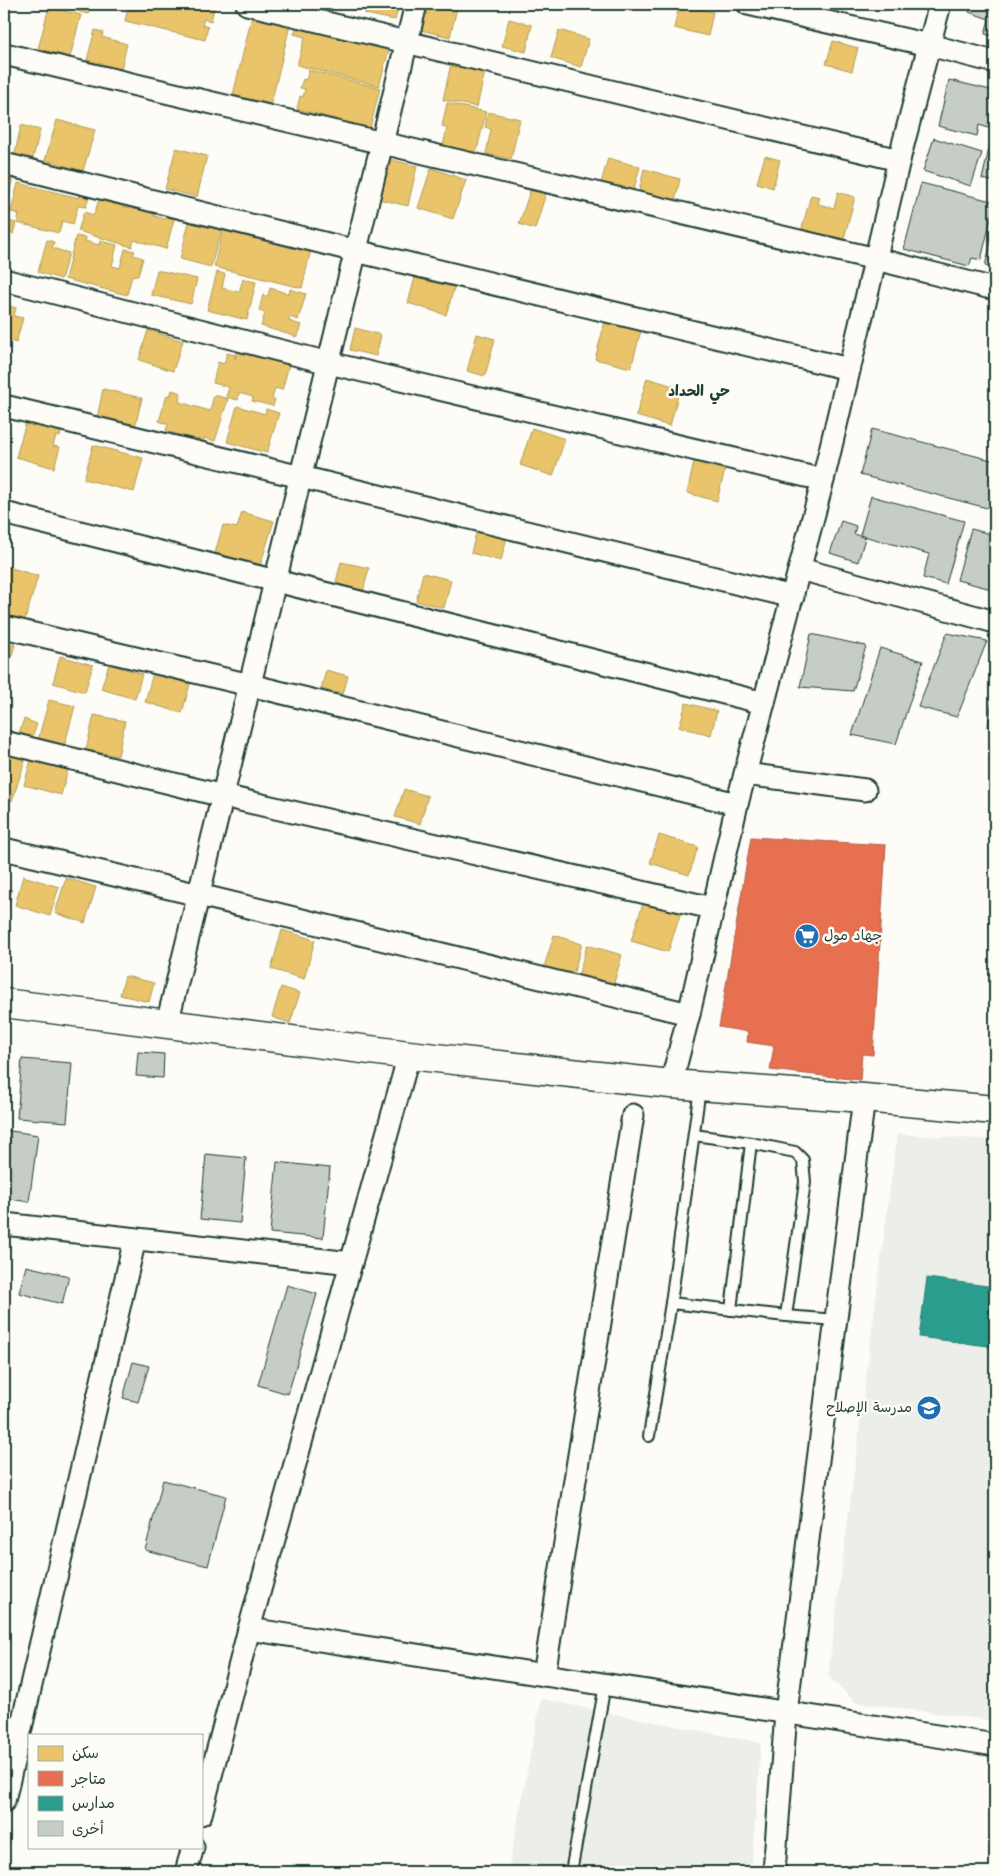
<svg xmlns="http://www.w3.org/2000/svg" width="999" height="1876" font-family="Kalam,'Playpen Sans Arabic',sans-serif">
<rect width="100%" height="100%" fill="#fdfcf7"/>
<filter id="ink" filterUnits="userSpaceOnUse"><feTurbulence type="fractalNoise" baseFrequency=".02" numOctaves="2"/><feDisplacementMap in="SourceGraphic" scale="10" xChannelSelector="R" yChannelSelector="G"/><feConvolveMatrix kernelMatrix="1 2 1 2 8 2 1 2 1" color-interpolation-filters="sRGB"/></filter>
<g filter="url(#ink)">
<g fill="#eceee9">
<path d="M 897,1134 L 995,1140 L 995,1721 L 855,1702 L 828,1676 Z"/>
<path d="M 541,1699 L 761,1743 L 751,1872 L 508,1872 Z"/>
</g>
<g fill="#e9c46a" stroke="#ac9c5a">
<path d="M 49,4 L 91,4 L 88,14 Z"/>
<path d="M 129,4 L 215,4 L 211,21 L 204,19 L 202,25 L 208,27 L 205,40 L 125,21 Z"/>
<path d="M 326,4 L 342,4 L 341,8 Z"/>
<path d="M 367,4 L 399,4 L 395,20 L 365,14 Z"/>
<path d="M 418,4 L 458,4 L 450,37 L 412,28 Z"/>
<path d="M 679,5 L 713,12 L 708,36 L 674,28 Z"/>
<path d="M 49,7 L 81,15 L 70,57 L 38,49 Z"/>
<path d="M 253,12 L 291,21 L 271,104 L 233,95 Z"/>
<path d="M 509,19 L 532,25 L 526,52 L 502,46 Z"/>
<path d="M 298,21 L 390,46 L 379,86 L 297,65 L 305,37 L 294,34 Z"/>
<path d="M 95,30 L 103,32 L 102,37 L 127,44 L 121,69 L 87,60 Z"/>
<path d="M 559,30 L 589,39 L 581,67 L 551,58 Z"/>
<path d="M 833,41 L 858,48 L 852,71 L 826,64 Z"/>
<path d="M 452,59 L 486,67 L 477,107 L 443,100 Z"/>
<path d="M 309,70 L 380,88 L 370,128 L 297,109 L 300,96 L 303,97 L 305,89 L 300,88 L 303,79 L 306,80 Z"/>
<path d="M 447,103 L 486,112 L 476,154 L 443,146 L 447,128 L 442,126 Z"/>
<path d="M 488,112 L 520,119 L 511,159 L 486,154 L 491,129 L 485,127 Z"/>
<path d="M 57,120 L 95,130 L 83,171 L 45,160 Z"/>
<path d="M 21,125 L 40,130 L 32,162 L 14,158 Z"/>
<path d="M 176,148 L 207,156 L 197,197 L 165,189 Z"/>
<path d="M 765,156 L 780,160 L 773,188 L 757,183 Z"/>
<path d="M 384,158 L 417,166 L 408,206 L 374,198 Z"/>
<path d="M 608,158 L 640,167 L 633,192 L 601,183 Z"/>
<path d="M 431,168 L 466,180 L 453,219 L 418,208 Z"/>
<path d="M 644,169 L 680,179 L 675,201 L 639,192 Z"/>
<path d="M 4,176 L 13,178 L 8,197 L 4,196 Z"/>
<path d="M 18,183 L 79,198 L 82,189 L 90,191 L 86,207 L 78,206 L 73,224 L 62,221 L 59,233 L 17,223 L 19,214 L 11,212 Z"/>
<path d="M 531,188 L 546,193 L 535,229 L 519,224 Z"/>
<path d="M 838,192 L 855,197 L 843,242 L 801,232 L 811,195 L 820,197 L 818,204 L 834,208 Z"/>
<path d="M 110,196 L 157,205 L 154,216 L 165,219 L 168,209 L 176,212 L 166,249 L 134,240 L 132,247 L 78,231 L 84,212 L 94,215 L 99,199 L 108,201 Z"/>
<path d="M 4,212 L 7,213 L 5,220 L 16,223 L 13,234 L 4,232 Z"/>
<path d="M 204,218 L 223,223 L 211,267 L 180,259 L 189,222 L 202,225 Z"/>
<path d="M 224,224 L 312,245 L 302,288 L 214,267 Z"/>
<path d="M 76,236 L 86,238 L 85,241 L 99,245 L 100,241 L 117,245 L 112,266 L 120,268 L 125,249 L 135,251 L 133,255 L 143,258 L 138,276 L 132,275 L 127,295 L 65,279 Z"/>
<path d="M 47,240 L 54,242 L 52,248 L 69,253 L 61,279 L 38,272 Z"/>
<path d="M 157,270 L 197,279 L 191,304 L 151,295 Z"/>
<path d="M 217,272 L 225,274 L 222,288 L 239,292 L 243,279 L 256,282 L 247,320 L 207,310 Z"/>
<path d="M 416,274 L 455,285 L 446,315 L 408,303 Z"/>
<path d="M 270,288 L 289,294 L 290,289 L 306,294 L 298,320 L 290,317 L 289,321 L 301,325 L 297,337 L 261,326 L 265,313 L 259,311 L 263,295 L 268,296 Z"/>
<path d="M 4,304 L 16,308 L 14,316 L 23,318 L 16,343 L 4,339 L 5,328 L 4,327 Z"/>
<path d="M 606,318 L 642,327 L 631,368 L 595,359 Z"/>
<path d="M 355,328 L 381,335 L 376,356 L 350,350 Z"/>
<path d="M 148,330 L 183,341 L 173,371 L 139,360 Z"/>
<path d="M 477,334 L 495,339 L 485,376 L 467,371 Z"/>
<path d="M 236,352 L 289,365 L 282,390 L 275,388 L 272,399 L 275,399 L 273,406 L 252,401 L 253,397 L 239,393 L 238,400 L 226,397 L 229,387 L 213,383 L 218,362 L 224,364 L 227,353 L 235,355 L 235,359 Z"/>
<path d="M 647,378 L 680,388 L 670,426 L 636,416 Z"/>
<path d="M 103,389 L 142,398 L 135,427 L 97,418 Z"/>
<path d="M 172,390 L 181,393 L 179,402 L 210,411 L 214,395 L 228,399 L 215,441 L 204,438 L 203,442 L 166,431 L 168,424 L 159,421 L 167,395 L 170,396 Z"/>
<path d="M 237,406 L 265,414 L 266,409 L 279,413 L 267,453 L 227,442 Z"/>
<path d="M 28,415 L 63,425 L 60,437 L 56,436 L 53,446 L 60,447 L 54,468 L 16,457 Z"/>
<path d="M 532,428 L 565,439 L 553,476 L 520,465 Z"/>
<path d="M 93,445 L 143,458 L 134,492 L 84,479 Z"/>
<path d="M 694,462 L 725,470 L 717,501 L 687,493 Z"/>
<path d="M 242,512 L 274,521 L 260,566 L 215,553 L 223,525 L 237,528 Z"/>
<path d="M 477,529 L 507,537 L 501,561 L 471,553 Z"/>
<path d="M 341,562 L 369,568 L 363,592 L 335,586 Z"/>
<path d="M 5,566 L 38,576 L 25,620 L 4,614 Z"/>
<path d="M 423,573 L 451,580 L 444,608 L 416,601 Z"/>
<path d="M 4,641 L 15,645 L 4,682 Z"/>
<path d="M 60,656 L 93,665 L 85,692 L 53,683 Z"/>
<path d="M 109,664 L 142,674 L 135,699 L 101,689 Z"/>
<path d="M 326,670 L 348,676 L 343,694 L 321,689 Z"/>
<path d="M 153,673 L 190,684 L 182,713 L 145,702 Z"/>
<path d="M 49,700 L 75,706 L 64,747 L 38,740 Z"/>
<path d="M 686,703 L 717,711 L 711,735 L 679,727 Z"/>
<path d="M 94,715 L 125,721 L 118,756 L 86,750 Z"/>
<path d="M 24,719 L 37,724 L 30,744 L 17,739 Z"/>
<path d="M 4,751 L 26,758 L 12,801 L 4,798 Z"/>
<path d="M 31,760 L 68,769 L 61,795 L 24,785 Z"/>
<path d="M 404,789 L 428,796 L 420,824 L 395,817 Z"/>
<path d="M 659,835 L 698,847 L 689,875 L 650,863 Z"/>
<path d="M 23,876 L 59,887 L 50,916 L 15,905 Z"/>
<path d="M 66,878 L 96,887 L 85,923 L 55,913 Z"/>
<path d="M 4,888 L 12,890 L 6,916 L 4,915 Z"/>
<path d="M 645,897 L 682,909 L 668,952 L 631,941 Z"/>
<path d="M 282,930 L 315,940 L 304,979 L 271,969 Z"/>
<path d="M 554,935 L 582,944 L 573,975 L 544,967 Z"/>
<path d="M 587,945 L 622,955 L 613,986 L 578,976 Z"/>
<path d="M 125,976 L 154,983 L 149,1002 L 120,995 Z"/>
<path d="M 281,987 L 300,993 L 290,1023 L 272,1017 Z"/>
</g>
<path fill="#e76f51" stroke="#ab6048" d="M 751,837 L 886,845 L 873,1055 L 862,1054 L 860,1080 L 770,1070 L 774,1046 L 747,1042 L 748,1032 L 719,1027 Z"/>
<path fill="#2a9d8f" stroke="#278074" d="M 927,1278 L 995,1287 L 995,1347 L 919,1337 Z"/>
<g fill="#c6cdc7" stroke="#1f3d34">
<path d="M 971,4 L 995,4 L 995,37 L 985,34 L 989,19 L 969,12 Z"/>
<path d="M 949,80 L 995,91 L 995,104 L 989,128 L 979,125 L 977,136 L 938,126 Z"/>
<path d="M 995,123 L 995,182 L 982,179 Z"/>
<path d="M 934,138 L 982,153 L 971,186 L 923,171 Z"/>
<path d="M 921,183 L 995,202 L 981,260 L 972,258 L 969,266 L 904,249 Z"/>
<path d="M 995,226 L 995,268 L 985,266 Z"/>
<path d="M 872,429 L 995,461 L 995,510 L 860,475 Z"/>
<path d="M 871,496 L 964,521 L 946,584 L 923,578 L 929,554 L 860,535 Z"/>
<path d="M 841,521 L 856,526 L 854,534 L 865,538 L 858,562 L 830,553 Z"/>
<path d="M 971,529 L 995,535 L 995,590 L 957,580 Z"/>
<path d="M 947,633 L 987,641 L 957,717 L 918,707 Z"/>
<path d="M 811,634 L 866,646 L 853,691 L 800,687 Z"/>
<path d="M 880,648 L 923,661 L 896,744 L 852,735 Z"/>
<path d="M 995,676 L 995,727 L 988,727 Z"/>
<path d="M 138,1052 L 164,1054 L 163,1078 L 136,1076 Z"/>
<path d="M 22,1059 L 72,1063 L 67,1122 L 17,1118 Z"/>
<path d="M 4,1130 L 38,1135 L 29,1202 L 4,1198 Z"/>
<path d="M 206,1154 L 246,1158 L 240,1223 L 200,1219 Z"/>
<path d="M 277,1162 L 330,1168 L 323,1238 L 270,1233 Z"/>
<path d="M 26,1266 L 69,1276 L 62,1304 L 19,1293 Z"/>
<path d="M 287,1285 L 317,1294 L 288,1394 L 258,1385 Z"/>
<path d="M 133,1362 L 149,1366 L 138,1402 L 123,1398 Z"/>
<path d="M 163,1480 L 226,1496 L 208,1566 L 145,1550 Z"/>
</g>
<g fill="none" stroke-linecap="round" stroke-linejoin="round">
<defs>
<g id="lane">
<path d="M 694,1135 L 751,1143 L 795,1152 L 803,1160 L 805,1182 L 786,1316"/>
<path d="M 671,1303 L 786,1316 L 836,1320"/>
<path d="M 731,1310 L 751,1143"/>
<path d="M 649,1436 L 671,1303 L 700,1088"/>
<path d="M 571,1872 L 605,1685"/>
</g>
<g id="street">
<path d="M 247,4 L 899,160"/>
<path d="M 748,4 L 929,45 L 995,62"/>
<path d="M 4,54 L 876,259 L 995,289"/>
<path d="M 4,164 L 356,251 L 849,369"/>
<path d="M 4,280 L 329,363 L 823,480"/>
<path d="M 4,406 L 301,477 L 793,597"/>
<path d="M 4,513 L 764,703"/>
<path d="M 800,569 L 995,622"/>
<path d="M 4,627 L 250,685 L 737,804"/>
<path d="M 4,742 L 223,796 L 712,908"/>
<path d="M 745,774 L 865,790"/>
<path d="M 4,849 L 199,895 L 689,1014"/>
<path d="M 167,1024 L 416,4"/>
<path d="M 409,1055 L 249,1629 L 995,1745"/>
<path d="M 671,1084 L 689,1014 L 737,804 L 823,480 L 899,160 L 940,4"/>
<path d="M 4,1224 L 351,1263"/>
<path d="M 544,1675 L 633,1115"/>
<path d="M 4,1801 L 135,1239"/>
<path d="M 201,1814 L 249,1629"/>
<path d="M 186,1872 L 193,1847"/>
<path d="M 774,1872 L 786,1713 L 864,1098"/>
</g>
<path id="secondary" d="M 4,1003 L 409,1055 L 671,1084 L 864,1098 L 995,1110"/>
</defs>
<use href="#lane" stroke="#1f3d34" stroke-width="14"/>
<use href="#street" stroke="#1f3d34" stroke-width="25"/>
<use href="#secondary" stroke="#1f3d34" stroke-width="31"/>
<use href="#lane" stroke="#fdfcf7" stroke-width="10"/>
<use href="#street" stroke="#fdfcf7" stroke-width="21"/>
<use href="#secondary" stroke="#fdfcf7" stroke-width="28"/>
</g>
</g>
<defs>
<symbol id="supermarket-disc" viewBox="-11 -11 22 22"><circle r="9.5" fill="#1f6fb2" stroke="#fdfcf7"/><path d="M-6-5.5h2.5l.6 2H6L4.5 2H-2.5L-4.4-4H-6ZM-1.5 3.2a1.3 1.3 0 1 0 .1 0ZM3 3.2a1.3 1.3 0 1 0 .1 0Z" fill="#fff"/></symbol>
<symbol id="school-disc" viewBox="-11 -11 22 22"><circle r="9.5" fill="#1f6fb2" stroke="#fdfcf7"/><path d="M0-5L7-2L0 1L-7-2ZM-4 1L0 2.5L4 1V4Q0 6-4 4Z" fill="#fff"/></symbol>
</defs>
<g fill-rule="evenodd">
<use href="#supermarket-disc" x="793" y="922" width="28" height="28"/>
<use href="#school-disc" x="915" y="1394" width="28" height="28"/>
</g>
<g text-anchor="middle" dominant-baseline="central" stroke-width="5" stroke-linejoin="round" paint-order="stroke">
<g font-size="14" fill="#1f3d34" stroke="#fdfcf7" text-anchor="start">
<text x="824" y="936">جهاد مول</text>
<text x="912" y="1408" text-anchor="end">مدرسة الإصلاح</text>
</g>
<g font-size="15" font-weight="bold" fill="#1f3d34" stroke="#fdfcf7">
<text x="699" y="392">حي الحداد</text>
</g>
</g>
<rect width="999" height="1876" fill="none" stroke="#fdfcf7" stroke-width="20"/>
<rect x="10" y="10" width="979" height="1856" fill="none" stroke="#1f3d34" stroke-width="2" filter="url(#ink)"/>
<rect x="28" y="1734" width="175" height="115" fill="#fdfcf7" stroke="#a4b0a9"/>
<rect x="38" y="1746" width="25" height="15" fill="#e9c46a" stroke="#a4b0a9"/>
<text x="72" y="1758" font-size="15" fill="#1f3d34">سكن</text>
<rect x="38" y="1771" width="25" height="15" fill="#e76f51" stroke="#a4b0a9"/>
<text x="72" y="1784" font-size="15" fill="#1f3d34">متاجر</text>
<rect x="38" y="1796" width="25" height="15" fill="#2a9d8f" stroke="#a4b0a9"/>
<text x="72" y="1808" font-size="15" fill="#1f3d34">مدارس</text>
<rect x="38" y="1821" width="25" height="15" fill="#c6cdc7" stroke="#a4b0a9"/>
<text x="72" y="1834" font-size="15" fill="#1f3d34">أخرى</text>
</svg>
